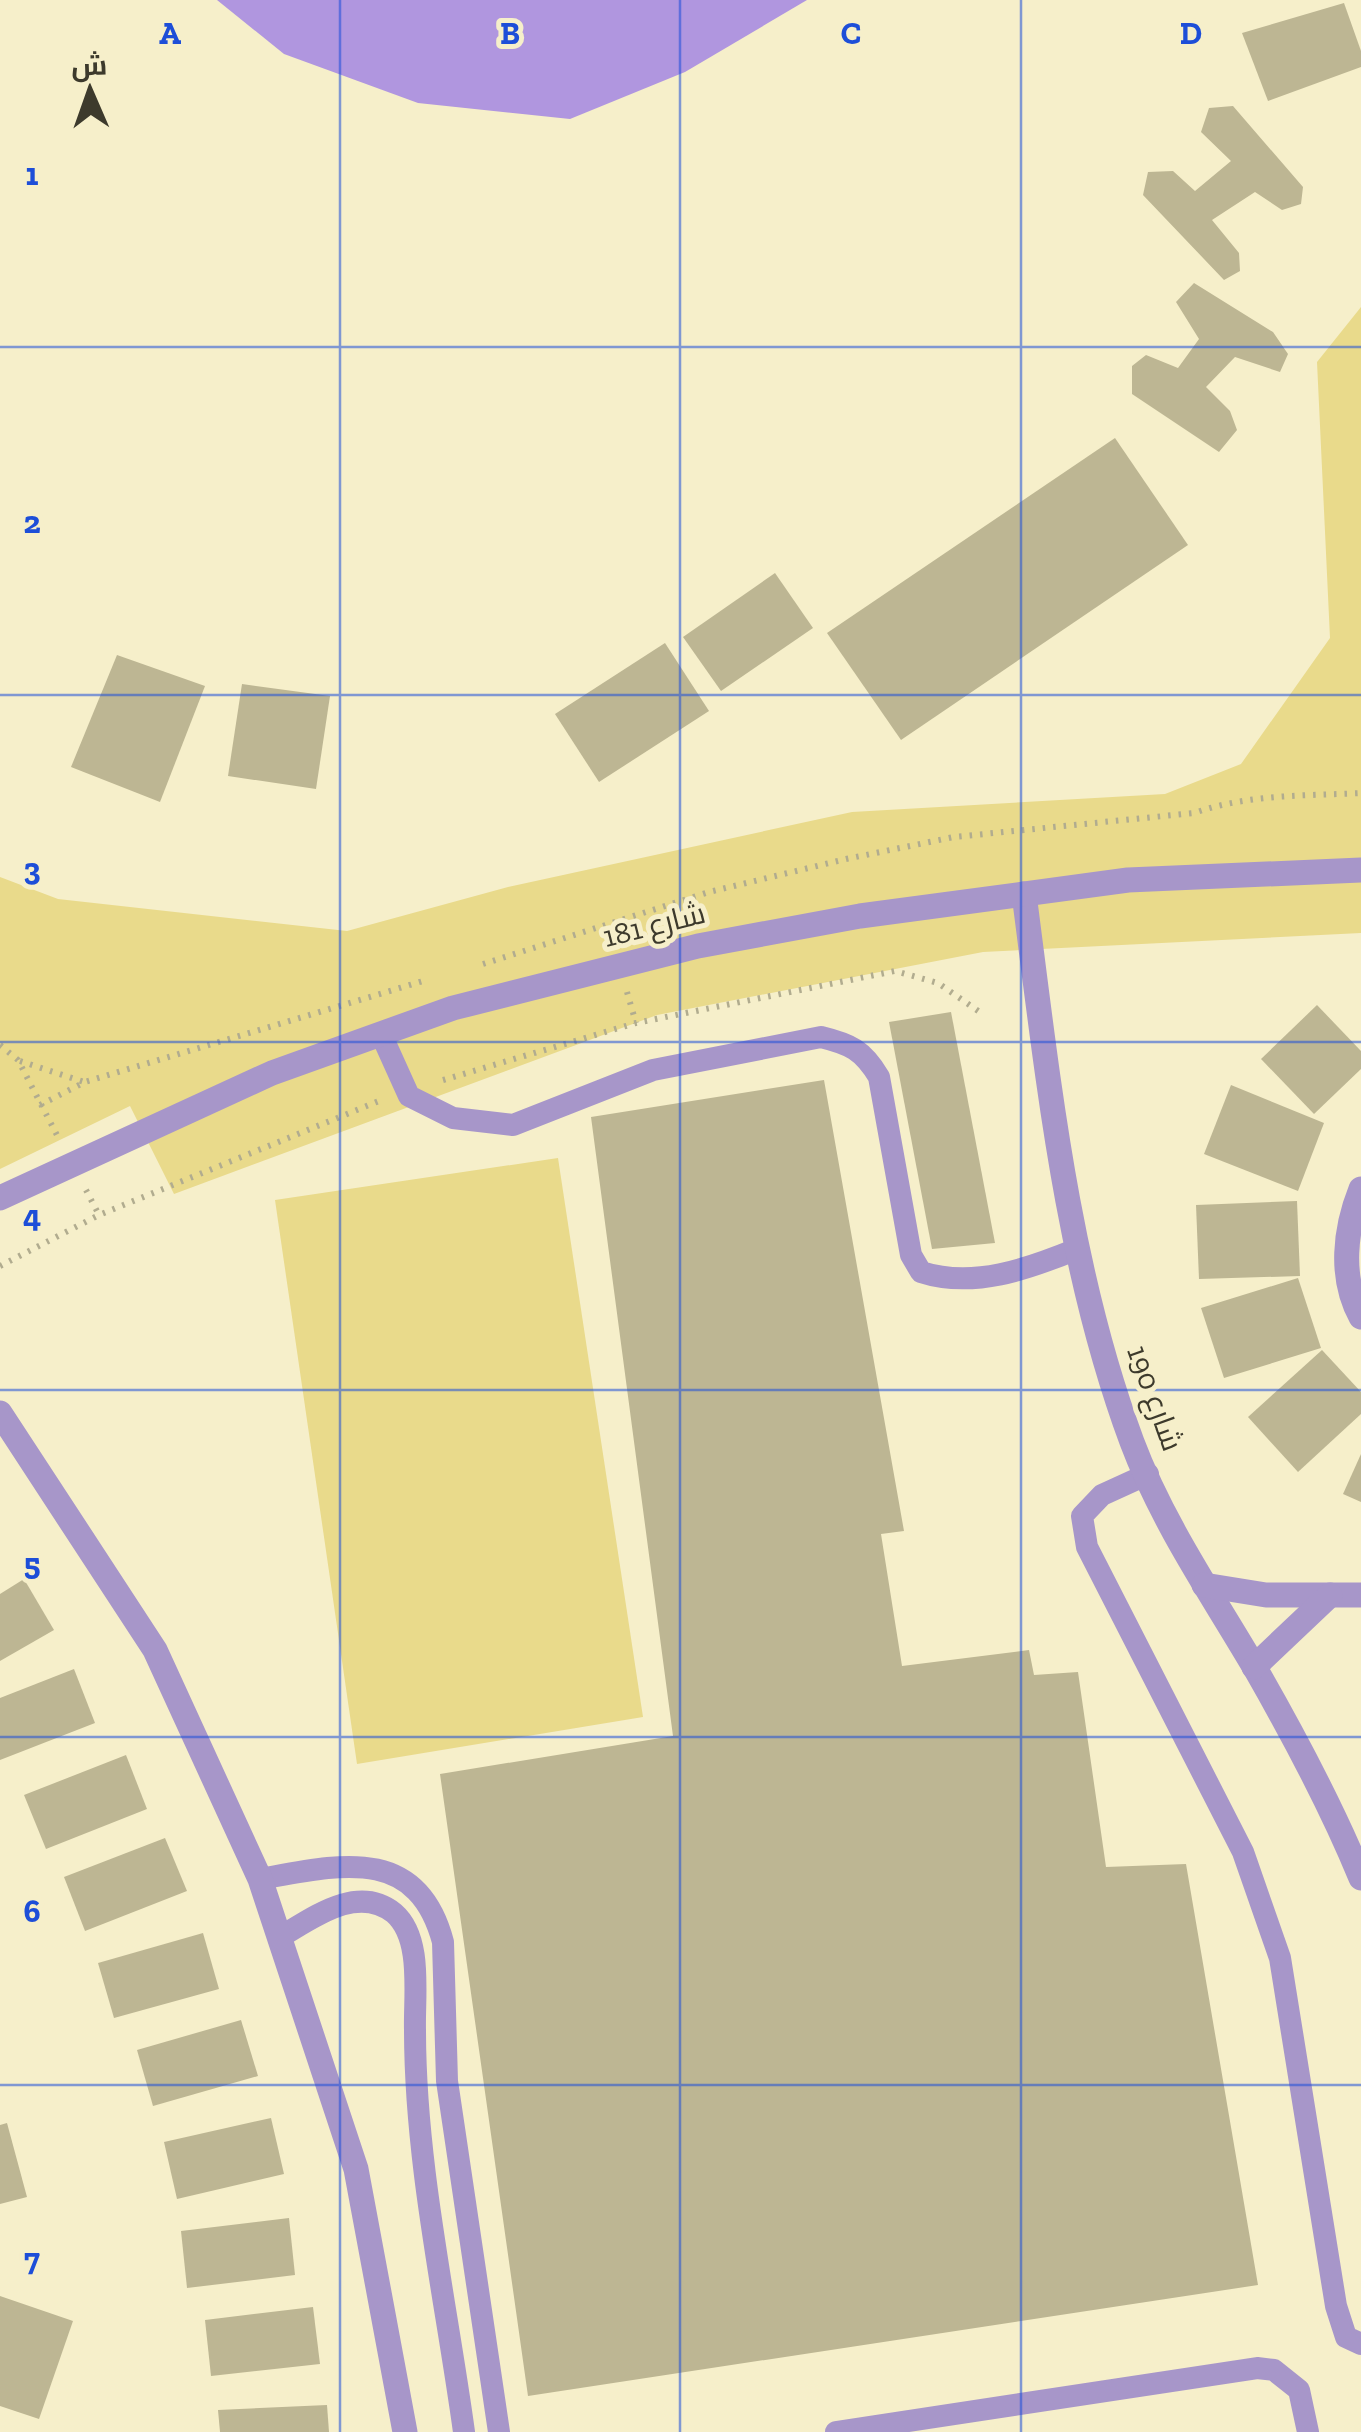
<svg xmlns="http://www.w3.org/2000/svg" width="1361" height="2432" font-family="'Zilla Slab',Cairo,serif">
<rect width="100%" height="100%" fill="#f6efca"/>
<g fill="#e9da8b">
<path d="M 1361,307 L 1361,933 L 983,952 L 657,1015 L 174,1194 L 130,1106 L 0,1169 L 0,877 L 58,899 L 347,931 L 508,887 L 852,812 L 1165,794 L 1241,764 L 1330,638 L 1317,362 Z"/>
<path d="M 558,1158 L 643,1717 L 357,1764 L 275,1200 Z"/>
</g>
<path fill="#b096df" d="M 217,0 L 807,0 L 685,72 L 570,119 L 418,103 L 284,54 Z"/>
<g fill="#bdb693">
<path d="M 1344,3 L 1361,51 L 1361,67 L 1268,101 L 1242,33 Z"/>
<path d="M 1233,106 L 1303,187 L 1301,204 L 1282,210 L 1255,192 L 1212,220 L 1239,253 L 1240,271 L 1224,280 L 1143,195 L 1148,172 L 1173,171 L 1195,191 L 1231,161 L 1201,132 L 1209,108 Z"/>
<path d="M 1194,283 L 1273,332 L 1288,354 L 1280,372 L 1235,357 L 1206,387 L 1230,411 L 1237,430 L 1219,452 L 1132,394 L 1132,366 L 1146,355 L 1178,368 L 1199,339 L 1176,302 Z"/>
<path d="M 1115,438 L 1188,545 L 901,740 L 827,633 Z"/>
<path d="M 775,573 L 813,628 L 721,691 L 683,637 Z"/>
<path d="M 665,643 L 709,711 L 599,782 L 555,714 Z"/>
<path d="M 117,655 L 205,686 L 160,802 L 71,767 Z"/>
<path d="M 242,684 L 330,696 L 316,789 L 228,776 Z"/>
<path d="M 1317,1005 L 1361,1051 L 1361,1069 L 1314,1114 L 1261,1059 Z"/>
<path d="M 951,1012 L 995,1243 L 932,1249 L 889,1022 Z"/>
<path d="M 824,1080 L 904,1531 L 881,1534 L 902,1666 L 1029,1650 L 1034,1675 L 1078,1672 L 1106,1867 L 1186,1864 L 1258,2285 L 528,2396 L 440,1774 L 673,1736 L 591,1117 Z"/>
<path d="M 1231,1085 L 1324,1123 L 1298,1191 L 1204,1154 Z"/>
<path d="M 1297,1201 L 1300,1276 L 1199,1279 L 1196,1205 Z"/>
<path d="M 1298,1278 L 1321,1348 L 1224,1378 L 1201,1308 Z"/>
<path d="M 1322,1350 L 1361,1392 L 1361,1414 L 1298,1472 L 1248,1417 Z"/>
<path d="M 1361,1454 L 1361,1502 L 1343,1494 Z"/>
<path d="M 24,1579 L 54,1630 L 0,1661 L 0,1594 Z"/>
<path d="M 74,1669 L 95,1723 L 0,1760 L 0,1698 Z"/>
<path d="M 126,1755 L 147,1809 L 46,1849 L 24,1795 Z"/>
<path d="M 165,1838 L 187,1891 L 85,1931 L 64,1877 Z"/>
<path d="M 203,1933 L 219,1989 L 114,2018 L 98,1963 Z"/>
<path d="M 241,2020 L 258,2076 L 153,2106 L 137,2050 Z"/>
<path d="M 271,2118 L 284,2174 L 177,2199 L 164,2142 Z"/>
<path d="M 7,2123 L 27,2197 L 0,2204 L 0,2125 Z"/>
<path d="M 289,2218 L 295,2275 L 187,2288 L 181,2231 Z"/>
<path d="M 0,2296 L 73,2321 L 39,2419 L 0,2406 Z"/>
<path d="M 313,2307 L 320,2364 L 211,2376 L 205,2320 Z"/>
<path d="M 327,2405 L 329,2432 L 220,2432 L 218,2410 Z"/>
</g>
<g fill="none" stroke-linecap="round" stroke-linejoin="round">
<g stroke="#b1ac8f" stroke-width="6" stroke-dasharray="2.5 8" stroke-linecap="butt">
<path d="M 483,964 L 709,892 L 846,859 L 954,837 L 1194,813 C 1249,794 1303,796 1361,793"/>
<path d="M 627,992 L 636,1023"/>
<path d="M 0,1045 L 18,1060 L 59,1139"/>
<path d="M 20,1061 L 84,1082"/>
<path d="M 443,1080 L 636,1023 L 895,971 L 938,983 L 981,1013"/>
<path d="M 40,1105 L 85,1082 L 423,981"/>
<path d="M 86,1190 L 99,1215"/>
<path d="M 0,1266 L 99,1215 L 379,1101"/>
</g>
<g stroke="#a796c9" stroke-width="22">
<path d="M 381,1034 L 409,1096 L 453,1118 L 513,1125 L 653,1070 L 821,1037 C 850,1044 863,1050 879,1077 L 911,1255 L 921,1272 C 973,1289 1028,1269 1077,1249"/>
<path d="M 1148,1474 L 1102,1495 L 1082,1516 L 1087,1547 L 1243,1852 L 1280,1958 L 1336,2306 L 1346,2337 L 1361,2344"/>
<path d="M 260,1879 C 338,1865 417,1844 443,1942 L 447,2081 L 499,2432"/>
<path d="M 282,1936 C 314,1917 358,1884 394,1913 C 423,1938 414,1995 415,2030 C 415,2164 446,2300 464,2432"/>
<path d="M 836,2432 L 1257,2368 L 1274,2370 L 1299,2390 L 1308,2432"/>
</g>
<g stroke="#a796c9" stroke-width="25">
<path d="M 1024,894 C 1048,1078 1067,1267 1132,1442 C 1162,1522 1212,1595 1255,1668 C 1294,1736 1331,1805 1361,1878"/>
<path d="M 1361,1189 C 1345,1229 1339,1277 1361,1317"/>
<path d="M 0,1198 L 272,1073 L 453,1008 L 698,946 L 860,916 L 1128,880 L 1361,870"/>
<path d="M 0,1413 L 155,1650 L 260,1879 L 356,2169 L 405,2432"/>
<path d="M 1204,1585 L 1266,1595 L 1361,1595"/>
<path d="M 1254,1667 L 1330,1595"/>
</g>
</g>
<path fill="none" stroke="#1d4ed8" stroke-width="2.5" stroke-opacity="0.55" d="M 340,0 L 340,2432M 680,0 L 680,2432M 1021,0 L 1021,2432M 0,347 L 1361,347M 0,695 L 1361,695M 0,1042 L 1361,1042M 0,1390 L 1361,1390M 0,1737 L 1361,1737M 0,2085 L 1361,2085"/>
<g text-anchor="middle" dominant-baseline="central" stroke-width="10" stroke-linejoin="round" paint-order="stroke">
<g font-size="30" fill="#3d3a2c" stroke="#f6efca">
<text transform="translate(654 925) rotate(-14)">شارع 181</text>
<text transform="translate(1155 1398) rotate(70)">شارع 190</text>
</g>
</g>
<g font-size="32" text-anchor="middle" font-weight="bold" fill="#1d4ed8" stroke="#f6efca" stroke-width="10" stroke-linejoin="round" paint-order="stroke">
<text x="170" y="44">A</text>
<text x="510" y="44">B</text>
<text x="851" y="44">C</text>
<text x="1191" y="44">D</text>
<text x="32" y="185">1</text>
<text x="32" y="533">2</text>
<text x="32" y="880">3</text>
<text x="32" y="1227">4</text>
<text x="32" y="1575">5</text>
<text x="32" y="1922">6</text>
<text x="32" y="2270">7</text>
</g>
<g transform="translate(90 90) rotate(358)" stroke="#f6efca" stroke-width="8" paint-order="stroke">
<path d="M0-8L18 38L0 25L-18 38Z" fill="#3d3a2c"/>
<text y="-15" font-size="28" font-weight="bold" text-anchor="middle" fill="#3d3a2c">ش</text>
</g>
</svg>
